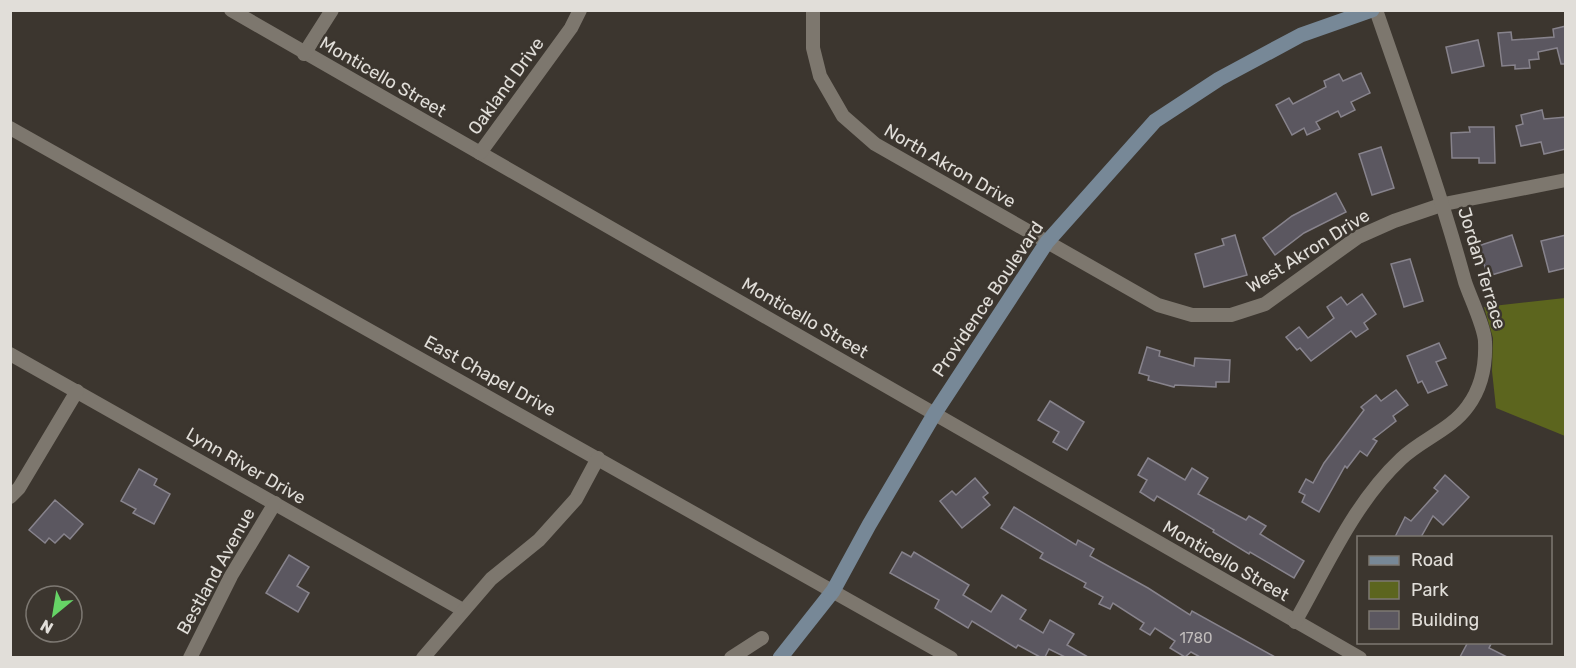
<svg xmlns="http://www.w3.org/2000/svg" width="1576" height="668" font-family="Rubik,sans-serif">
<rect width="100%" height="100%" fill="#3c362f"/>
<path fill="#5c651e" d="M 1565,298 L 1565,436 L 1496,408 L 1492,371 L 1493,338 L 1484,307 Z"/>
<g fill="#5b5760" stroke="#87838c" stroke-width="1.5">
<path d="M 1566,26 L 1566,64 L 1561,64 L 1557,48 L 1538,52 L 1539,59 L 1529,60 L 1530,68 L 1515,69 L 1515,65 L 1502,66 L 1498,33 L 1511,32 L 1512,40 L 1554,37 L 1553,29 Z"/>
<path d="M 1478,40 L 1484,66 L 1452,73 L 1446,47 Z"/>
<path d="M 1361,73 L 1370,93 L 1351,102 L 1355,110 L 1341,117 L 1338,111 L 1316,122 L 1320,129 L 1307,135 L 1304,128 L 1292,135 L 1276,105 L 1289,98 L 1293,104 L 1326,87 L 1324,81 L 1339,74 L 1343,81 Z"/>
<path d="M 1542,110 L 1544,119 L 1566,117 L 1566,149 L 1544,154 L 1541,142 L 1521,146 L 1516,126 L 1523,124 L 1521,115 Z"/>
<path d="M 1469,127 L 1494,127 L 1495,163 L 1479,163 L 1479,158 L 1452,158 L 1451,133 L 1470,132 Z"/>
<path d="M 1381,147 L 1394,188 L 1372,195 L 1359,154 Z"/>
<path d="M 1336,193 L 1346,212 L 1304,233 L 1275,255 L 1263,238 L 1292,216 Z"/>
<path d="M 1235,235 L 1247,275 L 1204,287 L 1195,254 L 1224,245 L 1222,239 Z"/>
<path d="M 1512,235 L 1522,266 L 1488,276 L 1478,246 Z"/>
<path d="M 1566,235 L 1566,268 L 1549,272 L 1541,241 Z"/>
<path d="M 1410,259 L 1423,301 L 1404,307 L 1391,264 Z"/>
<path d="M 1362,294 L 1376,314 L 1364,323 L 1368,329 L 1356,337 L 1351,331 L 1311,361 L 1300,348 L 1297,350 L 1286,337 L 1299,327 L 1308,338 L 1334,318 L 1327,307 L 1341,297 L 1347,305 Z"/>
<path d="M 1439,343 L 1446,358 L 1436,362 L 1447,385 L 1428,393 L 1422,381 L 1418,383 L 1407,356 Z"/>
<path d="M 1147,347 L 1160,351 L 1159,356 L 1194,366 L 1195,358 L 1230,360 L 1229,382 L 1216,382 L 1216,387 L 1175,385 L 1174,387 L 1148,380 L 1149,376 L 1139,373 Z"/>
<path d="M 1396,390 L 1408,405 L 1393,416 L 1396,421 L 1373,439 L 1377,441 L 1367,456 L 1360,451 L 1347,468 L 1345,466 L 1319,512 L 1302,502 L 1305,495 L 1299,492 L 1306,479 L 1313,483 L 1324,463 L 1364,410 L 1361,407 L 1376,395 L 1381,401 Z"/>
<path d="M 1050,401 L 1084,422 L 1067,450 L 1053,442 L 1059,432 L 1038,420 Z"/>
<path d="M 1148,458 L 1185,480 L 1192,468 L 1208,478 L 1198,494 L 1246,520 L 1249,516 L 1266,526 L 1260,534 L 1304,561 L 1294,578 L 1250,552 L 1249,554 L 1213,532 L 1214,530 L 1157,496 L 1154,501 L 1140,492 L 1147,480 L 1138,475 Z"/>
<path d="M 139,469 L 157,479 L 154,485 L 170,494 L 154,524 L 133,513 L 136,509 L 121,501 Z"/>
<path d="M 1445,475 L 1469,497 L 1443,525 L 1433,516 L 1421,537 L 1395,537 L 1405,517 L 1411,521 L 1438,491 L 1434,488 Z"/>
<path d="M 975,478 L 988,493 L 983,497 L 990,505 L 962,528 L 940,501 L 952,491 L 956,495 Z"/>
<path d="M 55,500 L 83,524 L 70,539 L 64,534 L 55,543 L 49,538 L 45,543 L 29,530 Z"/>
<path d="M 1014,507 L 1076,545 L 1078,540 L 1094,549 L 1090,556 L 1148,588 L 1190,615 L 1192,611 L 1275,657 L 1200,657 L 1191,652 L 1185,657 L 1170,648 L 1175,641 L 1155,628 L 1150,635 L 1140,629 L 1144,623 L 1113,603 L 1110,609 L 1099,604 L 1103,597 L 1084,587 L 1086,583 L 1040,558 L 1043,553 L 1001,528 Z"/>
<path d="M 902,552 L 911,557 L 914,552 L 969,585 L 963,595 L 991,612 L 1002,595 L 1026,610 L 1020,619 L 1043,633 L 1050,620 L 1074,634 L 1067,645 L 1088,657 L 1065,657 L 1049,649 L 1045,657 L 1040,657 L 1018,645 L 1016,648 L 972,621 L 968,628 L 935,608 L 939,600 L 890,573 Z"/>
<path d="M 289,555 L 309,567 L 297,586 L 309,593 L 298,612 L 266,593 Z"/>
<path d="M 1468,642 L 1492,642 L 1489,648 L 1507,657 L 1460,657 Z"/>
</g>
<g fill="none" stroke-linecap="round" stroke-linejoin="round">
<g stroke="#7d776e" stroke-width="14">
<path d="M 231,10 L 1360,658"/>
<path d="M 813,10 L 813,48 L 820,76 L 843,116 L 875,144 L 1158,305 L 1192,315 L 1231,315 L 1265,304 L 1358,237 L 1394,221 L 1444,204 L 1566,180"/>
<path d="M 304,54 L 332,10"/>
<path d="M 10,128 L 951,658"/>
<path d="M 480,153 L 571,28 L 580,10"/>
<path d="M 10,354 L 463,610"/>
<path d="M 10,497 L 19,488 L 77,391"/>
<path d="M 1295,622 C 1327,566 1354,503 1401,459 C 1422,439 1451,430 1468,406 C 1482,387 1486,365 1485,342 C 1485,328 1470,297 1465,282 C 1440,190 1407,100 1376,10"/>
<path d="M 190,658 L 231,576 L 275,503"/>
<path d="M 423,658 L 491,579 L 539,540 L 576,499 L 598,458"/>
<path d="M 731,658 L 762,638"/>
</g>
<path stroke="#778897" stroke-width="15" d="M 780,658 L 833,591 L 869,525 L 935,413 L 1047,242 L 1155,121 L 1219,79 L 1301,35 L 1372,10"/>
</g>
<g text-anchor="middle" dominant-baseline="central" stroke-width="5" stroke-linejoin="round" paint-order="stroke">
<g font-size="15" fill="#c0bcbb">
<text x="1196" y="638">1780</text>
</g>
<g font-size="18" fill="#e1ded9" stroke="#3c362f">
<text transform="translate(383 77) rotate(30)">Monticello Street</text>
<text transform="translate(506 86) rotate(-54)">Oakland Drive</text>
<text transform="translate(950 166) rotate(30)">North Akron Drive</text>
<text transform="translate(1308 251) rotate(-32)">West Akron Drive</text>
<text transform="translate(1482 268) rotate(73)">Jordan Terrace</text>
<text transform="translate(988 299) rotate(-56)">Providence Boulevard</text>
<text transform="translate(805 318) rotate(30)">Monticello Street</text>
<text transform="translate(490 376) rotate(29)">East Chapel Drive</text>
<text transform="translate(246 466) rotate(30)">Lynn River Drive</text>
<text transform="translate(1226 561) rotate(30)">Monticello Street</text>
<text transform="translate(216 571) rotate(-61)">Bestland Avenue</text>
</g>
</g>
<rect width="1576" height="668" fill="none" stroke="#e1ded9" stroke-width="24"/>
<rect x="1357" y="536" width="195" height="108" fill="#3c362f" stroke="#7e7973" stroke-width="1.5"/>
<rect x="1369" y="556" width="30" height="9" fill="#778897" stroke="#7e7973" stroke-width="1.5"/>
<text x="1411" y="566" font-size="18" fill="#e1ded9">Road</text>
<rect x="1369" y="581" width="30" height="18" fill="#5c651e" stroke="#7e7973" stroke-width="1.5"/>
<text x="1411" y="596" font-size="18" fill="#e1ded9">Park</text>
<rect x="1369" y="611" width="30" height="18" fill="#5b5760" stroke="#7e7973" stroke-width="1.5"/>
<text x="1411" y="626" font-size="18" fill="#e1ded9">Building</text>
<g transform="translate(54 614) rotate(210)"><circle r="28" fill="#3c362f" stroke="#7e7973" stroke-width="1.5"/>
<path d="M0-4.5L10 22L0 15L-10 22Z" fill="#66d466"/>
<text y="-9" font-size="16" font-weight="bold" text-anchor="middle" fill="#e1ded9">N</text>
</g>
</svg>
